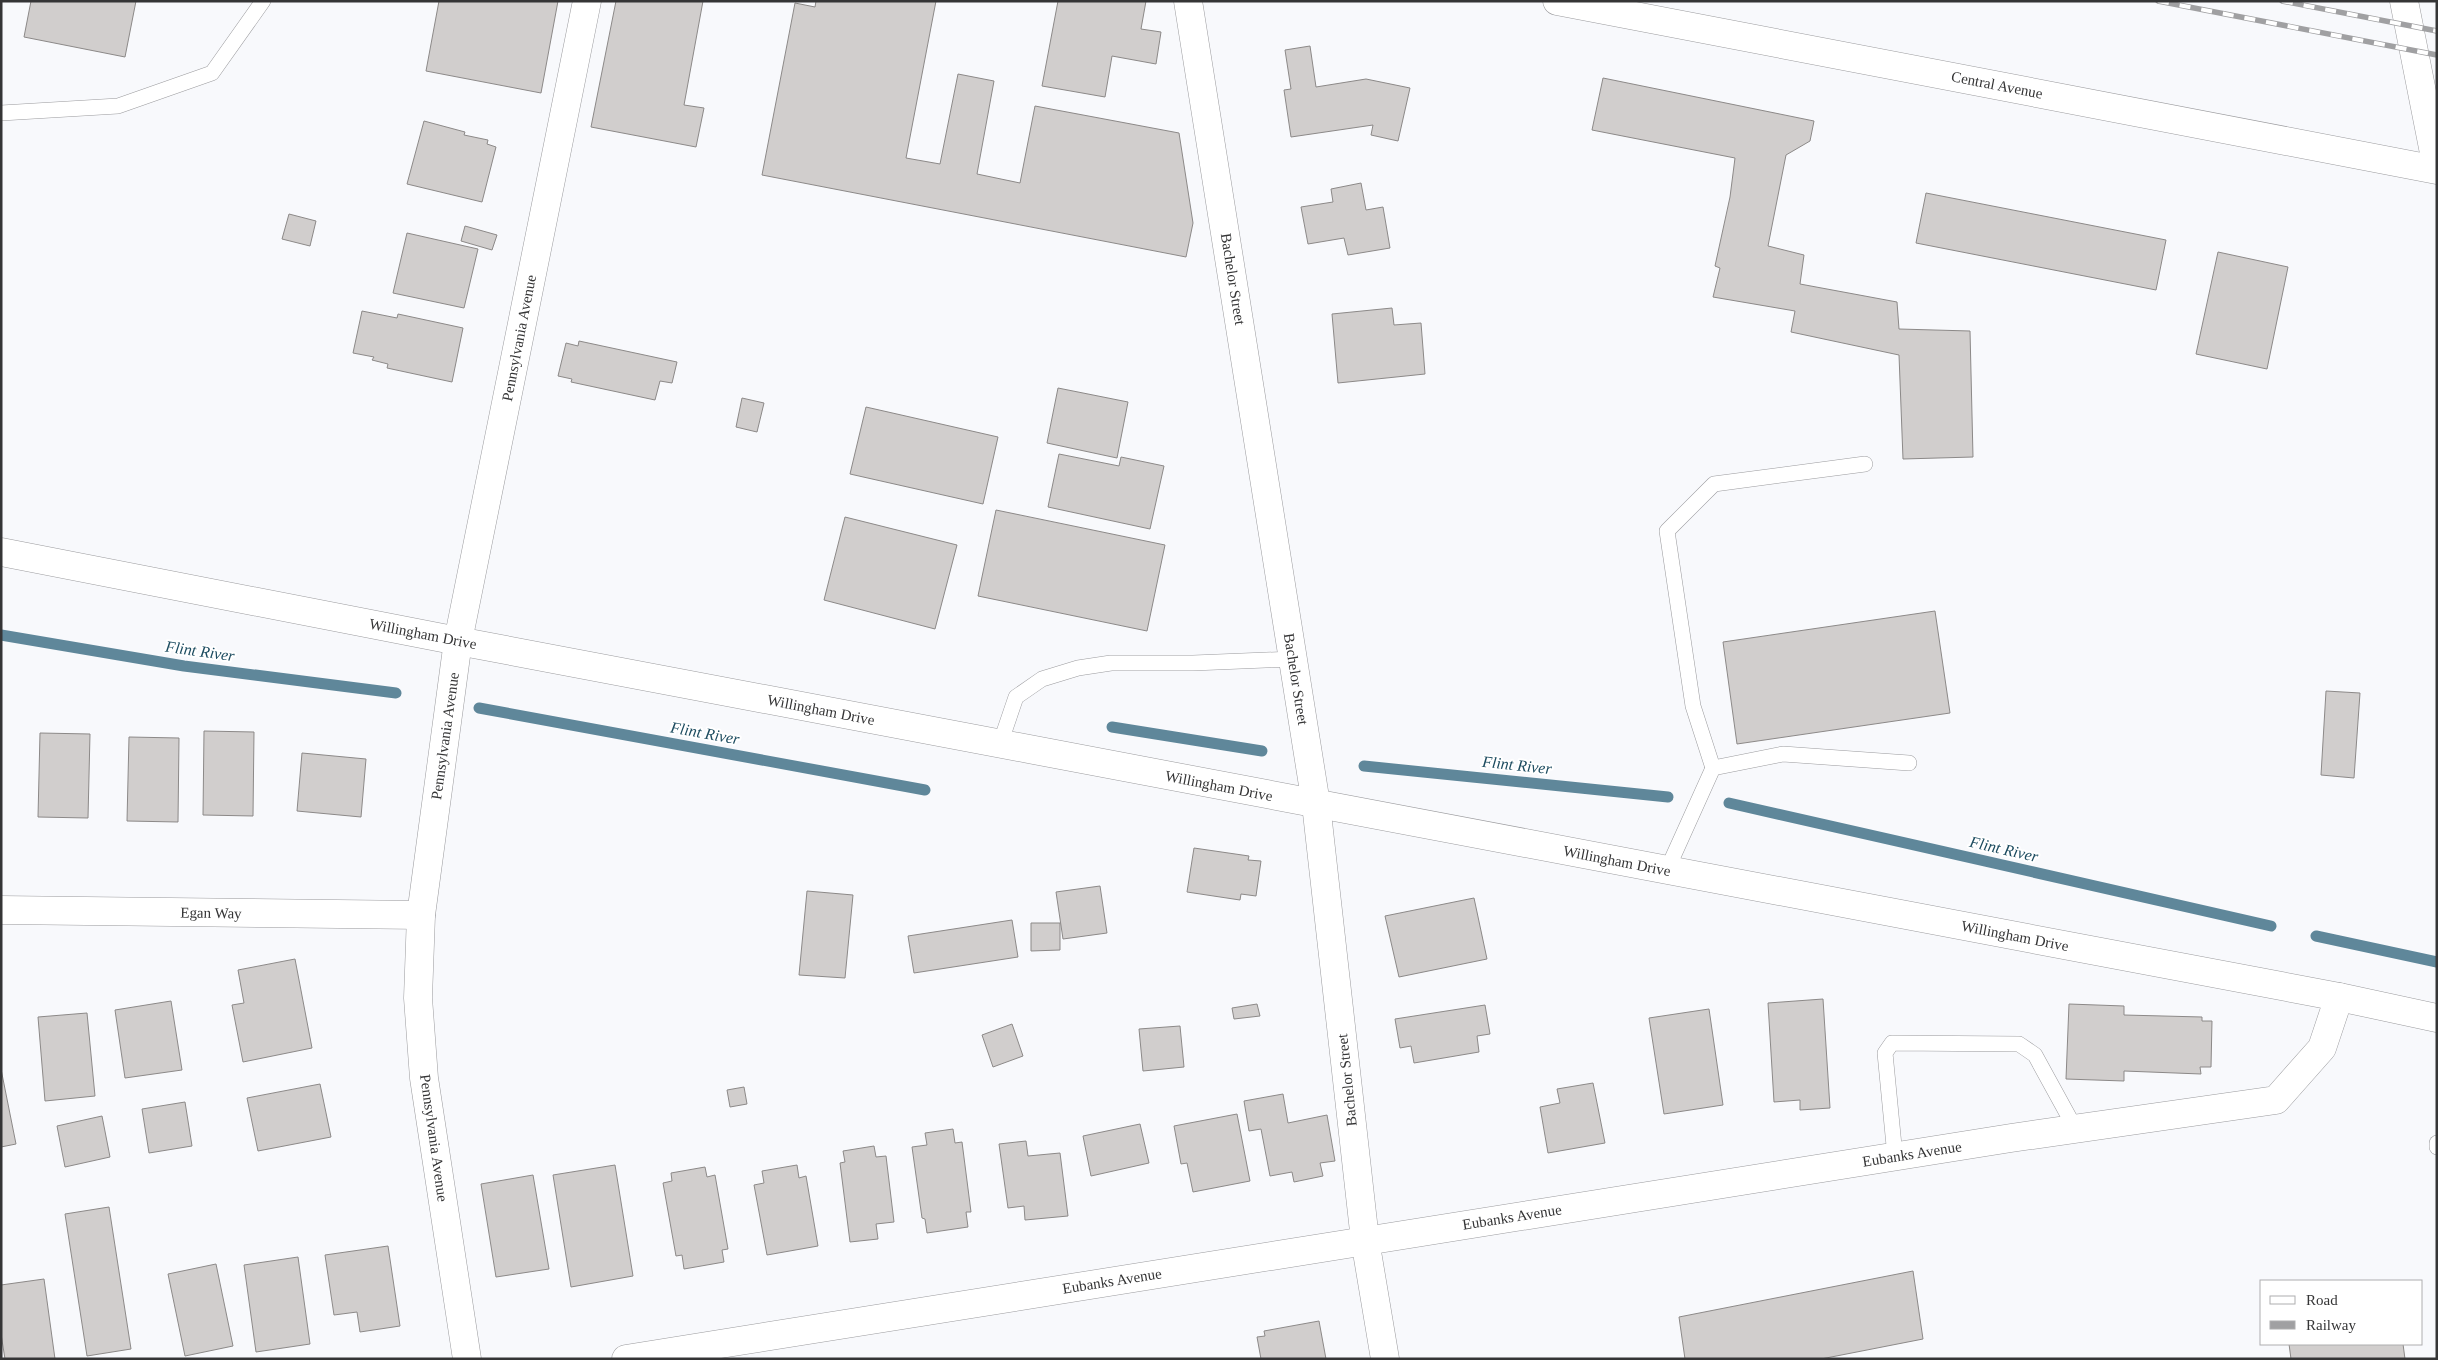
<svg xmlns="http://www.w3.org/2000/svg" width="2438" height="1360" font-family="Georgia,serif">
<rect width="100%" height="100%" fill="#f8f9fc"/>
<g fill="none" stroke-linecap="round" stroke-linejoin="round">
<g stroke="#5f879a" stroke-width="11">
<path d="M 1,635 L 184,666 L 396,693"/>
<path d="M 479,708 L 925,790"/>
<path d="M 1112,727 L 1262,751"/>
<path d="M 1364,766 L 1668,797"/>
<path d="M 1729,803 L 2271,926"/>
<path d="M 2316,936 L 2437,962"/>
</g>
</g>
<g fill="#d1cecd" stroke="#8c8988">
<path d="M 31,1 L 136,1 L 125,57 L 24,37 Z"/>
<path d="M 439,1 L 558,1 L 541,93 L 426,71 Z"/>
<path d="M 616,1 L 703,1 L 684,105 L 704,108 L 696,147 L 591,127 Z"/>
<path d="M 816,1 L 936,1 L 906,158 L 940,164 L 958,74 L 994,81 L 977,174 L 1020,183 L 1035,106 L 1179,133 L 1193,223 L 1186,257 L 762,175 L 795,3 L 815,7 Z"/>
<path d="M 1058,1 L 1146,1 L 1141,29 L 1161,32 L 1156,64 L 1112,56 L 1105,97 L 1042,86 Z"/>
<path d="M 1310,46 L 1316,87 L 1366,79 L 1410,88 L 1398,141 L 1371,135 L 1373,125 L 1291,137 L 1284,90 L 1291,89 L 1285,50 Z"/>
<path d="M 1603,78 L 1814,121 L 1810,141 L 1786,155 L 1768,246 L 1804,255 L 1800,284 L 1897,302 L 1899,329 L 1970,331 L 1973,457 L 1903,459 L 1899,355 L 1791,332 L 1795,311 L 1713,297 L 1720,268 L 1715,266 L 1730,197 L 1735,158 L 1592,130 Z"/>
<path d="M 424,121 L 465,132 L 464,135 L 488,140 L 487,144 L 496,147 L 482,202 L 407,184 Z"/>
<path d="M 1361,183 L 1366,210 L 1383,207 L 1390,248 L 1348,255 L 1344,238 L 1308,244 L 1301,207 L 1333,202 L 1331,189 Z"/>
<path d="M 1926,193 L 2166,240 L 2156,290 L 1916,243 Z"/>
<path d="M 289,214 L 316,221 L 310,246 L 282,239 Z"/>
<path d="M 465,226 L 497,235 L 492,250 L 461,241 Z"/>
<path d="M 407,233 L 478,249 L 464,308 L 393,293 Z"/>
<path d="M 2218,252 L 2288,267 L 2267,369 L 2196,354 Z"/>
<path d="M 1392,308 L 1394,325 L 1421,323 L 1425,374 L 1338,383 L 1332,314 Z"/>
<path d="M 362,311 L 397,318 L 398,314 L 463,328 L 452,382 L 387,368 L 388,364 L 372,360 L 374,357 L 353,353 Z"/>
<path d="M 579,341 L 677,362 L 672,383 L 660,381 L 655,400 L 571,382 L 572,379 L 558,376 L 566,343 L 578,346 Z"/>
<path d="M 1058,388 L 1128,402 L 1117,458 L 1047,443 Z"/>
<path d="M 742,398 L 764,403 L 757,432 L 736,427 Z"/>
<path d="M 866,407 L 998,437 L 983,504 L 850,474 Z"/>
<path d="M 1059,454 L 1119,466 L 1121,457 L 1164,466 L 1150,529 L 1048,507 Z"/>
<path d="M 996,510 L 1165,545 L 1147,631 L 978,596 Z"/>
<path d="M 845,517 L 957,545 L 935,629 L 824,600 Z"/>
<path d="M 1935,611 L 1950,713 L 1737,744 L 1723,642 Z"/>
<path d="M 2326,691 L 2360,693 L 2354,778 L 2321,775 Z"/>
<path d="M 204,731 L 254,732 L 253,816 L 203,815 Z"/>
<path d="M 40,733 L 90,734 L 88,818 L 38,817 Z"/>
<path d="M 129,737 L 179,738 L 178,822 L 127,821 Z"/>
<path d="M 302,753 L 366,759 L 361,817 L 297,811 Z"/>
<path d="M 1194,848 L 1249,856 L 1248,860 L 1261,861 L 1256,896 L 1241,894 L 1240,900 L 1187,892 Z"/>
<path d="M 1100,886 L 1107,933 L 1063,939 L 1056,892 Z"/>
<path d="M 807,891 L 853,895 L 845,978 L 799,975 Z"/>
<path d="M 1474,898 L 1487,959 L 1399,977 L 1385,916 Z"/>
<path d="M 1012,920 L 1018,957 L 914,973 L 908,936 Z"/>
<path d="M 1031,923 L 1060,923 L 1060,950 L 1031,951 Z"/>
<path d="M 295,959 L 312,1048 L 243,1062 L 232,1005 L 244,1003 L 238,970 Z"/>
<path d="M 1823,999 L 1830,1108 L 1800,1110 L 1800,1100 L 1774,1102 L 1768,1003 Z"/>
<path d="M 171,1001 L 182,1070 L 125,1078 L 115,1010 Z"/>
<path d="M 1257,1004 L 1260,1016 L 1234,1019 L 1232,1008 Z"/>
<path d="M 2069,1004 L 2124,1006 L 2124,1015 L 2202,1017 L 2202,1021 L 2212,1021 L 2211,1067 L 2200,1067 L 2201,1074 L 2124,1071 L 2124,1081 L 2066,1079 Z"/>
<path d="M 1485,1005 L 1490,1034 L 1477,1036 L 1479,1052 L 1414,1063 L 1411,1046 L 1400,1048 L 1395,1019 Z"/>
<path d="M 1709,1009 L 1723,1105 L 1664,1114 L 1649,1018 Z"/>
<path d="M 87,1013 L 95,1096 L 45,1101 L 38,1017 Z"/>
<path d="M 1012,1024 L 1023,1056 L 993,1067 L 982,1035 Z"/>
<path d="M 1180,1026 L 1184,1067 L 1143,1071 L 1139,1029 Z"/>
<path d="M 1,1069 L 16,1144 L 1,1147 Z"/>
<path d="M 1593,1083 L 1605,1143 L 1548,1153 L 1540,1107 L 1560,1103 L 1557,1089 Z"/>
<path d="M 320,1084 L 331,1137 L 258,1151 L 247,1098 Z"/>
<path d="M 744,1087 L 747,1104 L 730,1107 L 727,1090 Z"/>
<path d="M 1283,1094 L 1288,1123 L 1327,1115 L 1335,1161 L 1320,1163 L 1323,1176 L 1294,1182 L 1292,1172 L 1270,1176 L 1261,1129 L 1249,1131 L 1244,1101 Z"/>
<path d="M 185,1102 L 192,1146 L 149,1153 L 142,1109 Z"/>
<path d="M 1237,1114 L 1250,1181 L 1193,1192 L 1187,1163 L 1181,1164 L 1174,1126 Z"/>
<path d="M 102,1116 L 110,1157 L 65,1167 L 57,1126 Z"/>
<path d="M 1140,1124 L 1149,1163 L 1091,1176 L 1083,1136 Z"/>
<path d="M 953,1129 L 955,1143 L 962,1142 L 971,1212 L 966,1212 L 968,1227 L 927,1233 L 925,1219 L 922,1218 L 912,1147 L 927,1145 L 925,1133 Z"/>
<path d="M 1026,1141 L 1028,1156 L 1060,1153 L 1068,1216 L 1025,1220 L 1024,1206 L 1008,1208 L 999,1144 Z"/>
<path d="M 874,1146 L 876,1157 L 886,1156 L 894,1222 L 876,1224 L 878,1239 L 850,1242 L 840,1163 L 845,1162 L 843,1151 Z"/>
<path d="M 615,1165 L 633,1276 L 571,1287 L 553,1175 Z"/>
<path d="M 797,1165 L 799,1178 L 806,1176 L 818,1246 L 767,1255 L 754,1185 L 764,1183 L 762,1171 Z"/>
<path d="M 705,1167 L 707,1177 L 715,1175 L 728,1249 L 722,1250 L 724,1262 L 684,1269 L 682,1255 L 676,1256 L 663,1183 L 672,1181 L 671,1173 Z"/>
<path d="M 533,1175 L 549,1269 L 496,1277 L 481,1184 Z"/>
<path d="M 109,1207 L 131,1349 L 87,1356 L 65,1214 Z"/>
<path d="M 388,1246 L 400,1326 L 360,1332 L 357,1312 L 334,1315 L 325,1255 Z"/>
<path d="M 298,1257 L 310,1344 L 256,1352 L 244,1265 Z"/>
<path d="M 216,1264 L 233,1346 L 185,1356 L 168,1274 Z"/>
<path d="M 1913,1271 L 1923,1339 L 1821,1359 L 1685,1359 L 1679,1317 Z"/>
<path d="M 44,1279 L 55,1359 L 5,1359 L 1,1334 L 1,1285 Z"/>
<path d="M 1319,1321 L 1326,1359 L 1261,1359 L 1257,1337 L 1265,1336 L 1264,1331 Z"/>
<path d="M 2289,1344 L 2403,1344 L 2405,1359 L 2291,1359 Z"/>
</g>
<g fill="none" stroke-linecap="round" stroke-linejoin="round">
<defs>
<g id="service">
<path d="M 1,113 L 118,106 L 212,73 L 263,1"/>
<path d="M 1000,744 L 1016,697 L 1042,679 L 1078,668 L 1111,663 L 1193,663 L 1293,659"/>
<path d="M 1713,768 L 1693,706 L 1667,531 L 1714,484 L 1865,464"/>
<path d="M 1667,870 L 1713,768 L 1783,754 L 1909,763"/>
<path d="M 2437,1143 L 2437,1147"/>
<path d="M 1895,1156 L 1885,1053 L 1892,1043 L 2019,1044 L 2035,1055 L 2075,1128"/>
</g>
<g id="minor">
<path d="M 1188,1 L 1316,804 L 1365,1240 L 1385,1359"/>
<path d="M 1,910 L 421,915"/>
<path d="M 467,1359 L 424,1078 L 418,998 L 421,915 L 458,641 L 587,1"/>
<path d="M 626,1359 L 2011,1138 L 2276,1100 L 2322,1048 L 2339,997"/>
</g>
<g id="tertiary">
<path d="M 1557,1 L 2437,170"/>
<path d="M 1,552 L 458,641 L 2339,997 L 2437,1018"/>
</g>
<path id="secondary" d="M 2404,1 L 2437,168"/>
</defs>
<use href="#service" stroke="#9b9b9e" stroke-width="16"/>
<use href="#minor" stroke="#9b9b9e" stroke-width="29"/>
<use href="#tertiary" stroke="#9b9b9e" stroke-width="29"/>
<use href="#secondary" stroke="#9b9b9e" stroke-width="29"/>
<use href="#service" stroke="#fff" stroke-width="15"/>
<use href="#minor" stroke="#fff" stroke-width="28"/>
<use href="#tertiary" stroke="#fff" stroke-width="28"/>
<use href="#secondary" stroke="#fff" stroke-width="28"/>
<defs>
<g id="rail">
<path d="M 2158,1 L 2437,55"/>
<path d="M 2282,1 L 2437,31"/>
</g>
</defs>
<use href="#rail" stroke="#a0a0a2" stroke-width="5.5"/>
<use href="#rail" stroke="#fff" stroke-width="4" stroke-dasharray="11" stroke-linecap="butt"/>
</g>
<g text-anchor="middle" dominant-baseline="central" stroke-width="4" stroke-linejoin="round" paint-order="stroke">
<g font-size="15" fill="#353536" stroke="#fff">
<text transform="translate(1997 85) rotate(11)">Central Avenue</text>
<text transform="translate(1233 279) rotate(81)">Bachelor Street</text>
<text transform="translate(519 338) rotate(-79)">Pennsylvania Avenue</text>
<text transform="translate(423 634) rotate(11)">Willingham Drive</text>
<text transform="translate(1296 679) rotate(81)">Bachelor Street</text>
<text transform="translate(821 710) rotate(11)">Willingham Drive</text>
<text transform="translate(445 736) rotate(-82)">Pennsylvania Avenue</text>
<text transform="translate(1219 786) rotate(11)">Willingham Drive</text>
<text transform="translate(1617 861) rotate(11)">Willingham Drive</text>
<text transform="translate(211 913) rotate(1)">Egan Way</text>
<text transform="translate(2015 936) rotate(11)">Willingham Drive</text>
<text transform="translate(1347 1080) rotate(-96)">Bachelor Street</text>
<text transform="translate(434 1138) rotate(82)">Pennsylvania Avenue</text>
<text transform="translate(1912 1154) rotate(-9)">Eubanks Avenue</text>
<text transform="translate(1512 1217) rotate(-9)">Eubanks Avenue</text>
<text transform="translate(1112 1281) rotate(-9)">Eubanks Avenue</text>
</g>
<g font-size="16" font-style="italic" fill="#1d4c60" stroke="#fff">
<text transform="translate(200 651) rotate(8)">Flint River</text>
<text transform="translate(705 733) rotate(10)">Flint River</text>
<text transform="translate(1517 765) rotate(6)">Flint River</text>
<text transform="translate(2004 849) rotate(13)">Flint River</text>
</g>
</g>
<rect width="2438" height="1360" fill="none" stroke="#353536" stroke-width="5"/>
<rect x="2260" y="1280" width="162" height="65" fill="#ffffff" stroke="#aeaeaf"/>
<rect x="2270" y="1296" width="25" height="8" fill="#ffffff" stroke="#aeaeaf"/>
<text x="2306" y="1305" font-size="15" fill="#353536">Road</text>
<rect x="2270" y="1321" width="25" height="8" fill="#a0a0a2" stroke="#aeaeaf"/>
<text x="2306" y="1330" font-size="15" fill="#353536">Railway</text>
</svg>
